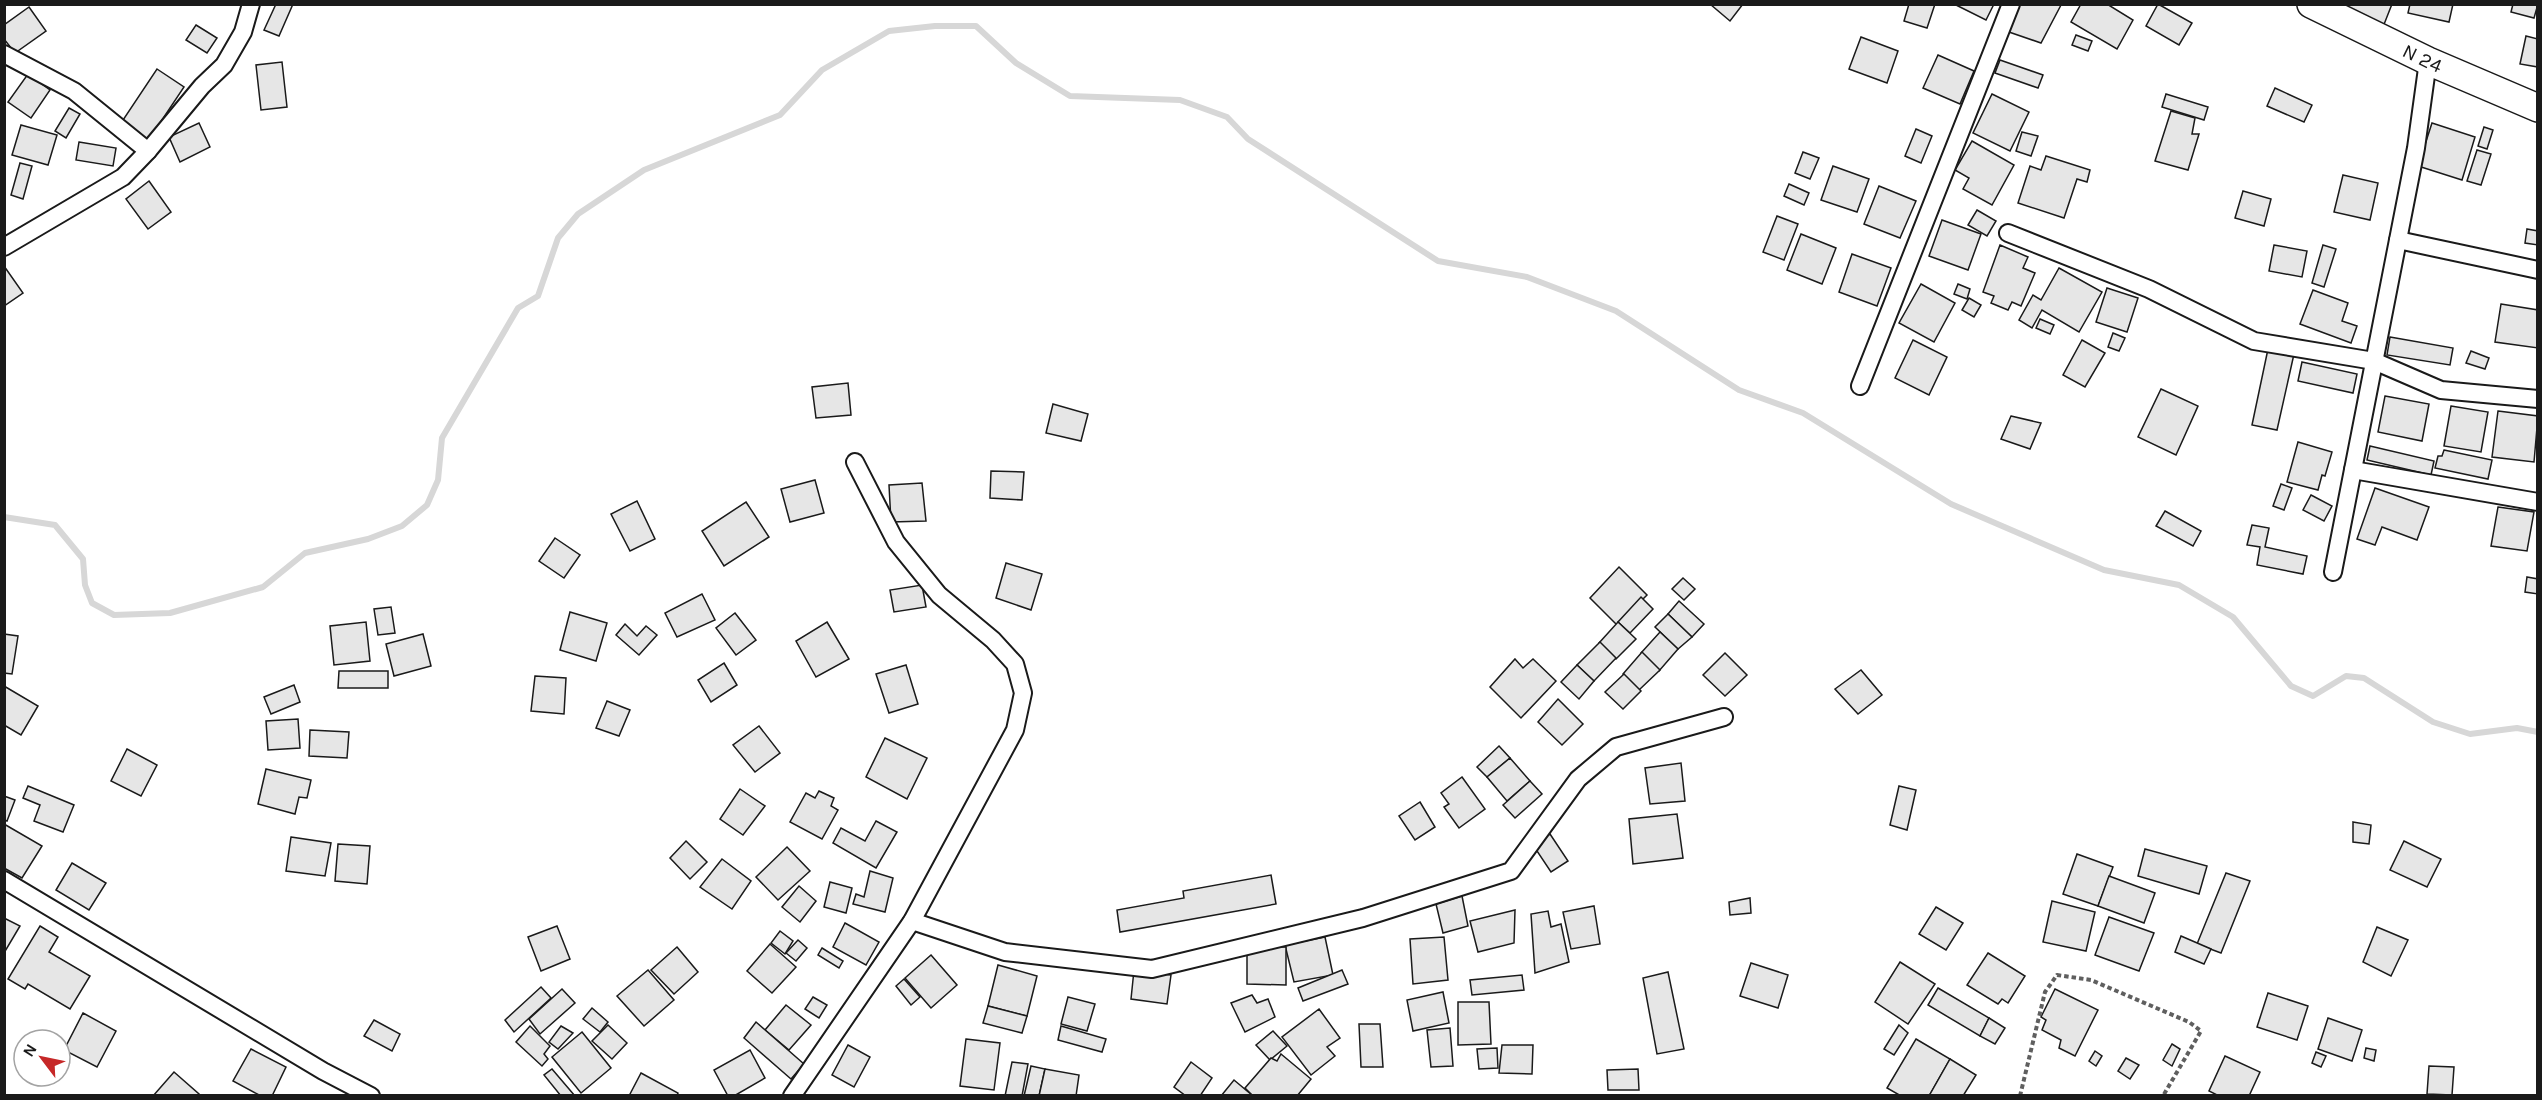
<svg xmlns="http://www.w3.org/2000/svg" width="2542" height="1100" font-family="Karla,sans-serif">
<rect width="100%" height="100%" fill="#fff"/>
<g fill="none" stroke-linecap="round" stroke-linejoin="round">
<path stroke="#d7d7d7" stroke-width="6" d="M 4,517 L 55,525 L 83,559 L 85,585 L 92,603 L 114,615 L 170,613 L 263,587 L 305,553 L 368,539 L 402,526 L 427,505 L 438,480 L 442,438 L 518,308 L 538,296 L 558,238 L 578,214 L 644,170 L 780,115 L 822,70 L 889,31 L 935,26 L 976,26 L 1016,63 L 1070,96 L 1180,100 L 1227,117 L 1248,139 L 1438,261 L 1527,277 L 1616,311 L 1739,390 L 1803,413 L 1951,504 L 2104,570 L 2179,585 L 2233,617 L 2291,686 L 2313,696 L 2346,676 L 2364,678 L 2433,722 L 2470,734 L 2517,728 L 2538,732"/>
</g>
<g fill="#e6e6e6" stroke="#1a1a1a" stroke-width="1.5">
<path d="M 276,4 L 293,4 L 279,36 L 264,30 Z"/>
<path d="M 1710,4 L 1743,4 L 1730,21 Z"/>
<path d="M 1909,4 L 1935,4 L 1927,28 L 1904,21 Z"/>
<path d="M 1954,4 L 1994,4 L 1986,20 Z"/>
<path d="M 2017,4 L 2061,5 L 2041,43 L 2006,31 Z"/>
<path d="M 2081,4 L 2107,4 L 2133,20 L 2117,49 L 2071,22 Z"/>
<path d="M 2158,4 L 2192,23 L 2179,45 L 2146,26 Z"/>
<path d="M 2342,4 L 2392,4 L 2383,27 Z"/>
<path d="M 2410,4 L 2453,4 L 2449,22 L 2408,13 Z"/>
<path d="M 2513,4 L 2538,4 L 2534,18 L 2511,12 Z"/>
<path d="M 29,7 L 46,31 L 15,53 L 4,39 L 4,25 Z"/>
<path d="M 196,25 L 217,38 L 207,53 L 186,40 Z"/>
<path d="M 2076,35 L 2092,41 L 2088,51 L 2072,45 Z"/>
<path d="M 2526,36 L 2538,39 L 2538,67 L 2520,64 Z"/>
<path d="M 1861,37 L 1898,51 L 1887,83 L 1849,69 Z"/>
<path d="M 1938,55 L 1974,71 L 1960,104 L 1923,88 Z"/>
<path d="M 2000,60 L 2043,75 L 2038,88 L 1995,73 Z"/>
<path d="M 282,62 L 287,107 L 261,110 L 256,65 Z"/>
<path d="M 157,69 L 184,87 L 148,141 L 121,123 Z"/>
<path d="M 28,74 L 50,90 L 31,118 L 8,102 Z"/>
<path d="M 2275,88 L 2312,105 L 2304,122 L 2267,106 Z"/>
<path d="M 1992,94 L 2029,112 L 2010,151 L 1973,133 Z"/>
<path d="M 2166,94 L 2208,107 L 2204,120 L 2162,107 Z"/>
<path d="M 69,108 L 80,114 L 66,138 L 55,131 Z"/>
<path d="M 2171,111 L 2195,118 L 2192,134 L 2199,134 L 2188,170 L 2155,161 Z"/>
<path d="M 199,123 L 210,147 L 180,162 L 169,137 Z"/>
<path d="M 2432,123 L 2475,137 L 2462,180 L 2418,166 Z"/>
<path d="M 21,125 L 57,135 L 48,165 L 12,155 Z"/>
<path d="M 2484,127 L 2493,130 L 2487,149 L 2478,146 Z"/>
<path d="M 1916,129 L 1932,136 L 1921,163 L 1905,156 Z"/>
<path d="M 2022,132 L 2038,136 L 2031,156 L 2016,151 Z"/>
<path d="M 1972,141 L 2014,165 L 1992,205 L 1963,189 L 1969,178 L 1955,170 Z"/>
<path d="M 79,142 L 116,148 L 113,166 L 76,160 Z"/>
<path d="M 2477,150 L 2491,154 L 2481,185 L 2467,181 Z"/>
<path d="M 1803,152 L 1819,158 L 1810,179 L 1795,173 Z"/>
<path d="M 2046,156 L 2090,170 L 2087,182 L 2077,179 L 2064,218 L 2018,203 L 2030,166 L 2041,170 Z"/>
<path d="M 20,163 L 32,166 L 23,199 L 11,195 Z"/>
<path d="M 1833,166 L 1869,179 L 1857,212 L 1821,200 Z"/>
<path d="M 2343,175 L 2378,183 L 2370,220 L 2334,212 Z"/>
<path d="M 149,181 L 171,212 L 148,229 L 126,199 Z"/>
<path d="M 1789,184 L 1809,193 L 1804,205 L 1784,196 Z"/>
<path d="M 1879,186 L 1916,201 L 1900,238 L 1864,224 Z"/>
<path d="M 2243,191 L 2271,199 L 2264,226 L 2235,218 Z"/>
<path d="M 1977,210 L 1996,221 L 1987,236 L 1968,225 Z"/>
<path d="M 1777,216 L 1798,224 L 1784,260 L 1763,252 Z"/>
<path d="M 1942,220 L 1981,234 L 1968,270 L 1929,256 Z"/>
<path d="M 2527,229 L 2538,231 L 2538,245 L 2525,243 Z"/>
<path d="M 1801,234 L 1836,248 L 1822,284 L 1787,270 Z"/>
<path d="M 2000,245 L 2028,257 L 2023,268 L 2035,273 L 2021,306 L 2012,302 L 2008,310 L 1991,303 L 1994,296 L 1983,292 Z"/>
<path d="M 2274,245 L 2307,251 L 2302,277 L 2269,271 Z"/>
<path d="M 2323,245 L 2336,249 L 2324,287 L 2312,283 Z"/>
<path d="M 1852,254 L 1891,268 L 1877,306 L 1839,292 Z"/>
<path d="M 4,266 L 23,293 L 4,306 Z"/>
<path d="M 2059,268 L 2102,292 L 2079,332 L 2042,310 L 2032,328 L 2019,320 L 2033,295 L 2041,300 Z"/>
<path d="M 1921,284 L 1955,303 L 1934,342 L 1899,323 Z"/>
<path d="M 1958,284 L 1970,289 L 1967,299 L 1954,294 Z"/>
<path d="M 2107,288 L 2138,298 L 2127,332 L 2096,322 Z"/>
<path d="M 2313,290 L 2348,303 L 2342,321 L 2357,326 L 2351,343 L 2300,324 Z"/>
<path d="M 1969,298 L 1981,305 L 1974,317 L 1962,310 Z"/>
<path d="M 2501,304 L 2538,310 L 2538,348 L 2495,342 Z"/>
<path d="M 2040,319 L 2054,325 L 2050,334 L 2036,328 Z"/>
<path d="M 2113,333 L 2125,338 L 2119,351 L 2108,347 Z"/>
<path d="M 2390,337 L 2453,348 L 2450,365 L 2387,355 Z"/>
<path d="M 1913,340 L 1947,357 L 1929,395 L 1895,378 Z"/>
<path d="M 2082,340 L 2105,353 L 2085,387 L 2063,375 Z"/>
<path d="M 2268,349 L 2294,354 L 2277,430 L 2252,425 Z"/>
<path d="M 2471,351 L 2489,358 L 2485,369 L 2466,363 Z"/>
<path d="M 2302,362 L 2357,374 L 2353,393 L 2298,381 Z"/>
<path d="M 848,383 L 851,415 L 816,418 L 812,387 Z"/>
<path d="M 2161,389 L 2198,406 L 2176,455 L 2138,437 Z"/>
<path d="M 2385,396 L 2429,404 L 2422,441 L 2378,432 Z"/>
<path d="M 1053,404 L 1088,414 L 1081,441 L 1046,433 Z"/>
<path d="M 2451,406 L 2488,412 L 2481,452 L 2444,446 Z"/>
<path d="M 2498,411 L 2538,416 L 2534,462 L 2492,457 Z"/>
<path d="M 2011,416 L 2041,423 L 2030,449 L 2001,439 Z"/>
<path d="M 2298,442 L 2332,452 L 2325,476 L 2322,475 L 2318,490 L 2287,482 Z"/>
<path d="M 2370,446 L 2434,461 L 2431,475 L 2367,460 Z"/>
<path d="M 2444,450 L 2492,460 L 2488,479 L 2435,468 L 2438,456 L 2442,456 Z"/>
<path d="M 991,471 L 1024,472 L 1022,500 L 990,498 Z"/>
<path d="M 815,480 L 824,513 L 790,522 L 781,489 Z"/>
<path d="M 922,483 L 926,521 L 891,522 L 889,485 Z"/>
<path d="M 2281,484 L 2292,488 L 2284,510 L 2273,506 Z"/>
<path d="M 2375,488 L 2429,507 L 2417,540 L 2382,527 L 2375,545 L 2357,539 Z"/>
<path d="M 2311,495 L 2332,506 L 2324,521 L 2303,510 Z"/>
<path d="M 637,501 L 655,539 L 630,551 L 611,514 Z"/>
<path d="M 746,502 L 769,537 L 724,566 L 702,531 Z"/>
<path d="M 2498,507 L 2534,512 L 2527,551 L 2491,546 Z"/>
<path d="M 2165,511 L 2201,531 L 2193,546 L 2156,526 Z"/>
<path d="M 2252,525 L 2269,528 L 2265,547 L 2307,556 L 2303,574 L 2257,565 L 2260,547 L 2247,545 Z"/>
<path d="M 555,538 L 580,555 L 564,578 L 539,561 Z"/>
<path d="M 1006,563 L 1042,574 L 1031,610 L 996,598 Z"/>
<path d="M 1619,567 L 1647,595 L 1617,625 L 1590,598 Z"/>
<path d="M 2527,577 L 2538,579 L 2538,594 L 2525,592 Z"/>
<path d="M 1683,578 L 1695,589 L 1684,600 L 1672,589 Z"/>
<path d="M 922,585 L 926,607 L 894,612 L 890,590 Z"/>
<path d="M 702,594 L 715,620 L 677,637 L 665,613 Z"/>
<path d="M 1641,597 L 1653,609 L 1630,633 L 1618,622 Z"/>
<path d="M 1679,601 L 1704,624 L 1692,637 L 1668,614 Z"/>
<path d="M 391,607 L 395,633 L 378,635 L 374,609 Z"/>
<path d="M 570,612 L 607,623 L 596,661 L 560,650 Z"/>
<path d="M 735,613 L 756,640 L 736,655 L 716,628 Z"/>
<path d="M 1668,614 L 1692,637 L 1678,649 L 1655,627 Z"/>
<path d="M 366,622 L 370,661 L 334,665 L 330,626 Z"/>
<path d="M 827,622 L 849,659 L 816,677 L 796,641 Z"/>
<path d="M 1618,622 L 1636,639 L 1616,659 L 1599,643 Z"/>
<path d="M 625,624 L 637,636 L 646,626 L 657,635 L 639,655 L 616,635 Z"/>
<path d="M 1660,632 L 1678,649 L 1659,671 L 1641,653 Z"/>
<path d="M 4,634 L 18,636 L 12,674 L 4,673 Z"/>
<path d="M 423,634 L 431,666 L 394,676 L 386,644 Z"/>
<path d="M 1600,642 L 1616,658 L 1594,681 L 1577,665 Z"/>
<path d="M 1642,652 L 1660,670 L 1639,690 L 1623,674 Z"/>
<path d="M 1725,653 L 1747,675 L 1725,696 L 1703,675 Z"/>
<path d="M 1515,659 L 1523,668 L 1533,659 L 1556,681 L 1521,718 L 1490,687 Z"/>
<path d="M 724,663 L 737,685 L 711,702 L 698,680 Z"/>
<path d="M 906,665 L 918,704 L 889,713 L 876,674 Z"/>
<path d="M 1577,665 L 1594,681 L 1579,699 L 1561,682 Z"/>
<path d="M 1861,670 L 1882,695 L 1858,714 L 1835,689 Z"/>
<path d="M 339,671 L 388,671 L 388,688 L 338,688 Z"/>
<path d="M 1624,674 L 1641,691 L 1623,709 L 1605,692 Z"/>
<path d="M 535,676 L 566,678 L 564,714 L 531,711 Z"/>
<path d="M 294,685 L 300,702 L 271,714 L 264,697 Z"/>
<path d="M 4,686 L 38,706 L 21,735 L 4,725 Z"/>
<path d="M 1558,699 L 1583,724 L 1562,745 L 1538,722 Z"/>
<path d="M 607,701 L 630,710 L 619,736 L 596,728 Z"/>
<path d="M 298,719 L 300,748 L 268,750 L 266,721 Z"/>
<path d="M 759,726 L 780,753 L 755,772 L 733,745 Z"/>
<path d="M 310,730 L 349,732 L 347,758 L 309,756 Z"/>
<path d="M 885,738 L 927,758 L 907,799 L 866,777 Z"/>
<path d="M 1499,746 L 1510,758 L 1487,777 L 1477,767 Z"/>
<path d="M 127,749 L 157,765 L 141,796 L 111,781 Z"/>
<path d="M 1510,758 L 1530,781 L 1507,801 L 1487,777 Z"/>
<path d="M 1681,763 L 1685,801 L 1650,804 L 1645,768 Z"/>
<path d="M 266,769 L 311,780 L 307,798 L 299,797 L 295,814 L 258,804 Z"/>
<path d="M 1462,777 L 1485,809 L 1459,828 L 1444,807 L 1449,804 L 1441,793 Z"/>
<path d="M 1530,781 L 1542,794 L 1515,818 L 1503,805 Z"/>
<path d="M 28,786 L 74,805 L 63,832 L 34,821 L 40,805 L 23,798 Z"/>
<path d="M 1899,786 L 1916,790 L 1907,830 L 1890,825 Z"/>
<path d="M 740,789 L 765,806 L 743,835 L 720,819 Z"/>
<path d="M 819,791 L 834,798 L 831,806 L 838,810 L 822,839 L 790,822 L 806,793 L 815,798 Z"/>
<path d="M 4,796 L 15,800 L 7,821 L 4,820 Z"/>
<path d="M 1420,802 L 1435,827 L 1415,840 L 1399,816 Z"/>
<path d="M 1677,814 L 1683,858 L 1633,864 L 1629,819 Z"/>
<path d="M 876,821 L 897,832 L 876,868 L 833,843 L 841,828 L 865,841 Z"/>
<path d="M 2353,822 L 2371,825 L 2369,844 L 2353,842 Z"/>
<path d="M 4,824 L 42,846 L 22,878 L 4,868 Z"/>
<path d="M 1550,834 L 1568,861 L 1551,872 L 1533,845 Z"/>
<path d="M 291,837 L 331,843 L 325,876 L 286,871 Z"/>
<path d="M 686,841 L 707,862 L 690,879 L 670,858 Z"/>
<path d="M 2404,841 L 2441,859 L 2427,887 L 2390,870 Z"/>
<path d="M 338,844 L 370,846 L 367,884 L 335,881 Z"/>
<path d="M 787,847 L 810,871 L 778,900 L 756,877 Z"/>
<path d="M 2145,849 L 2207,866 L 2199,894 L 2138,876 Z"/>
<path d="M 2077,854 L 2113,867 L 2098,906 L 2063,894 Z"/>
<path d="M 722,859 L 751,881 L 732,909 L 700,887 Z"/>
<path d="M 72,863 L 106,883 L 89,910 L 56,890 Z"/>
<path d="M 870,871 L 893,878 L 885,912 L 853,904 L 856,894 L 864,897 Z"/>
<path d="M 2226,873 L 2250,881 L 2221,953 L 2197,944 Z"/>
<path d="M 1271,875 L 1276,904 L 1120,932 L 1117,910 L 1184,898 L 1183,891 Z"/>
<path d="M 2109,876 L 2155,893 L 2144,923 L 2098,906 Z"/>
<path d="M 830,882 L 852,888 L 846,913 L 824,907 Z"/>
<path d="M 799,886 L 816,901 L 800,922 L 782,907 Z"/>
<path d="M 1462,896 L 1468,926 L 1443,933 L 1436,904 Z"/>
<path d="M 1750,898 L 1751,913 L 1730,915 L 1729,902 Z"/>
<path d="M 2052,901 L 2095,912 L 2086,951 L 2043,942 Z"/>
<path d="M 1594,906 L 1600,944 L 1571,949 L 1563,912 Z"/>
<path d="M 1936,907 L 1963,923 L 1946,950 L 1919,934 Z"/>
<path d="M 1515,910 L 1514,943 L 1478,952 L 1470,921 Z"/>
<path d="M 1548,911 L 1551,927 L 1561,924 L 1569,962 L 1535,973 L 1531,914 Z"/>
<path d="M 2109,917 L 2154,933 L 2139,971 L 2095,955 Z"/>
<path d="M 4,918 L 20,926 L 4,953 Z"/>
<path d="M 845,923 L 879,942 L 866,965 L 833,947 Z"/>
<path d="M 40,926 L 58,937 L 49,952 L 90,976 L 70,1009 L 28,984 L 25,989 L 8,979 Z"/>
<path d="M 557,926 L 570,959 L 541,971 L 528,937 Z"/>
<path d="M 2377,927 L 2408,940 L 2391,976 L 2363,962 Z"/>
<path d="M 780,931 L 793,941 L 785,954 L 771,943 Z"/>
<path d="M 2181,936 L 2211,949 L 2204,964 L 2175,952 Z"/>
<path d="M 1325,937 L 1333,975 L 1294,982 L 1285,945 Z"/>
<path d="M 1444,937 L 1448,980 L 1413,984 L 1410,939 Z"/>
<path d="M 798,940 L 807,948 L 796,961 L 786,953 Z"/>
<path d="M 770,944 L 796,967 L 772,993 L 747,971 Z"/>
<path d="M 677,947 L 698,972 L 674,994 L 651,970 Z"/>
<path d="M 1247,947 L 1286,947 L 1286,985 L 1247,984 Z"/>
<path d="M 822,948 L 843,961 L 839,968 L 818,955 Z"/>
<path d="M 1988,953 L 2025,976 L 2008,1003 L 2002,999 L 1998,1004 L 1967,985 Z"/>
<path d="M 931,955 L 957,985 L 931,1008 L 905,978 Z"/>
<path d="M 1900,962 L 1935,984 L 1908,1024 L 1875,1002 Z"/>
<path d="M 1751,963 L 1788,975 L 1778,1008 L 1740,996 Z"/>
<path d="M 998,965 L 1037,976 L 1027,1016 L 988,1006 Z"/>
<path d="M 648,970 L 674,1000 L 644,1026 L 617,996 Z"/>
<path d="M 1134,970 L 1171,975 L 1167,1004 L 1131,999 Z"/>
<path d="M 1342,970 L 1348,984 L 1303,1001 L 1298,988 Z"/>
<path d="M 1668,972 L 1684,1049 L 1657,1054 L 1643,978 Z"/>
<path d="M 1522,975 L 1524,990 L 1472,995 L 1470,980 Z"/>
<path d="M 904,979 L 920,997 L 911,1005 L 896,986 Z"/>
<path d="M 541,987 L 551,998 L 514,1032 L 505,1020 Z"/>
<path d="M 1938,988 L 1989,1018 L 1980,1036 L 1928,1005 Z"/>
<path d="M 562,989 L 575,1003 L 540,1034 L 529,1019 Z"/>
<path d="M 2055,989 L 2098,1010 L 2075,1056 L 2059,1048 L 2061,1040 L 2042,1030 L 2046,1020 L 2041,1017 Z"/>
<path d="M 1443,992 L 1449,1023 L 1413,1031 L 1407,1000 Z"/>
<path d="M 2268,993 L 2308,1006 L 2297,1040 L 2257,1027 Z"/>
<path d="M 1252,995 L 1257,1003 L 1268,999 L 1275,1017 L 1245,1032 L 1231,1003 Z"/>
<path d="M 813,997 L 827,1005 L 819,1018 L 805,1009 Z"/>
<path d="M 1068,997 L 1095,1004 L 1087,1031 L 1061,1024 Z"/>
<path d="M 1458,1002 L 1489,1002 L 1491,1044 L 1458,1045 Z"/>
<path d="M 786,1005 L 811,1025 L 789,1050 L 765,1030 Z"/>
<path d="M 988,1006 L 1027,1016 L 1022,1033 L 983,1023 Z"/>
<path d="M 592,1008 L 608,1022 L 600,1032 L 583,1019 Z"/>
<path d="M 1319,1009 L 1340,1038 L 1327,1047 L 1335,1056 L 1311,1075 L 1282,1037 Z"/>
<path d="M 83,1013 L 116,1031 L 97,1067 L 64,1050 Z"/>
<path d="M 1989,1018 L 2005,1028 L 1995,1044 L 1980,1036 Z"/>
<path d="M 2328,1018 L 2362,1030 L 2352,1061 L 2318,1049 Z"/>
<path d="M 374,1020 L 400,1034 L 392,1051 L 364,1036 Z"/>
<path d="M 756,1022 L 804,1064 L 791,1079 L 744,1038 Z"/>
<path d="M 1359,1024 L 1380,1024 L 1383,1067 L 1361,1067 Z"/>
<path d="M 608,1025 L 627,1043 L 612,1059 L 592,1041 Z"/>
<path d="M 1899,1025 L 1908,1033 L 1894,1055 L 1884,1049 Z"/>
<path d="M 530,1026 L 550,1046 L 544,1054 L 548,1059 L 542,1066 L 516,1042 Z"/>
<path d="M 561,1026 L 573,1033 L 558,1049 L 549,1042 Z"/>
<path d="M 1061,1026 L 1106,1039 L 1102,1052 L 1058,1040 Z"/>
<path d="M 1450,1028 L 1453,1066 L 1431,1067 L 1427,1030 Z"/>
<path d="M 1273,1031 L 1287,1046 L 1270,1060 L 1256,1045 Z"/>
<path d="M 582,1032 L 611,1068 L 581,1093 L 552,1057 Z"/>
<path d="M 966,1039 L 1000,1043 L 994,1090 L 960,1086 Z"/>
<path d="M 1916,1039 L 1950,1059 L 1929,1096 L 1901,1096 L 1887,1088 Z"/>
<path d="M 2172,1044 L 2180,1049 L 2172,1066 L 2163,1060 Z"/>
<path d="M 848,1045 L 870,1057 L 854,1087 L 832,1075 Z"/>
<path d="M 1502,1045 L 1533,1045 L 1532,1074 L 1499,1073 Z"/>
<path d="M 1497,1048 L 1498,1068 L 1479,1069 L 1477,1049 Z"/>
<path d="M 2366,1048 L 2376,1050 L 2374,1061 L 2364,1058 Z"/>
<path d="M 251,1049 L 286,1067 L 272,1096 L 261,1096 L 233,1081 Z"/>
<path d="M 750,1050 L 765,1078 L 734,1096 L 728,1096 L 714,1070 Z"/>
<path d="M 2095,1051 L 2102,1056 L 2096,1066 L 2089,1061 Z"/>
<path d="M 2316,1052 L 2326,1056 L 2321,1067 L 2312,1063 Z"/>
<path d="M 1281,1054 L 1311,1079 L 1297,1096 L 1253,1096 L 1245,1088 L 1271,1058 L 1277,1061 Z"/>
<path d="M 2225,1056 L 2260,1072 L 2249,1096 L 2219,1096 L 2209,1091 Z"/>
<path d="M 2126,1058 L 2139,1065 L 2130,1079 L 2118,1071 Z"/>
<path d="M 1950,1059 L 1976,1075 L 1963,1096 L 1929,1096 Z"/>
<path d="M 1012,1062 L 1028,1064 L 1022,1096 L 1005,1096 Z"/>
<path d="M 1191,1062 L 1212,1078 L 1200,1096 L 1186,1096 L 1174,1087 Z"/>
<path d="M 1031,1066 L 1045,1069 L 1039,1096 L 1024,1096 Z"/>
<path d="M 2429,1066 L 2454,1067 L 2452,1095 L 2427,1094 Z"/>
<path d="M 552,1069 L 575,1096 L 561,1096 L 544,1075 Z"/>
<path d="M 1045,1069 L 1079,1075 L 1076,1096 L 1039,1096 Z"/>
<path d="M 1638,1069 L 1639,1090 L 1608,1090 L 1607,1070 Z"/>
<path d="M 174,1072 L 199,1094 L 198,1096 L 153,1096 Z"/>
<path d="M 641,1073 L 678,1093 L 677,1096 L 629,1096 Z"/>
<path d="M 1234,1080 L 1253,1096 L 1221,1096 Z"/>
</g>
<g fill="none" stroke-linecap="round" stroke-linejoin="round">
<defs>
<g id="minor">
<path d="M 4,54 L 74,91 L 148,151"/>
<path d="M 2008,233 L 2149,289 L 2254,341 L 2374,361 L 2441,390 L 2538,399"/>
<path d="M 2398,240 L 2538,270"/>
<path d="M 4,247 L 123,177 L 148,151 L 202,86 L 224,65 L 243,32 L 251,4"/>
<path d="M 1860,386 L 2011,4"/>
<path d="M 2353,470 L 2538,502"/>
<path d="M 2333,572 L 2416,148 L 2428,61"/>
<path d="M 4,880 L 323,1071 L 371,1096"/>
<path d="M 912,921 L 1005,952 L 1152,969 L 1363,918 L 1511,871 L 1578,779 L 1616,747 L 1724,717"/>
<path d="M 792,1096 L 912,921 L 1015,730 L 1023,693 L 1015,664 L 993,640 L 939,595 L 896,542 L 855,462"/>
</g>
<g id="primary">
<path id="s1" d="M 2311,4 L 2428,61 L 2538,108"/>
</g>
</defs>
<use href="#minor" stroke="#1a1a1a" stroke-width="20"/>
<use href="#primary" stroke="#1a1a1a" stroke-width="30"/>
<path stroke="#5f5f5f" stroke-width="4" stroke-dasharray="4.5 3" stroke-linecap="butt" d="M 2020,1096 L 2045,992 L 2057,975 L 2091,980 L 2189,1022 L 2201,1031 L 2163,1096"/>
<use href="#minor" stroke="#fff" stroke-width="16"/>
<use href="#primary" stroke="#fff" stroke-width="27"/>
</g>
<g text-anchor="middle" dominant-baseline="central" stroke-width="4.5" stroke-linejoin="round" paint-order="stroke">
<g font-size="20" fill="#1a1a1a" stroke="#fff">
<text stroke="none"><textPath href="#s1" startOffset="124">N 24</textPath></text>
</g>
</g>
<rect width="2542" height="1100" fill="none" stroke="#1a1a1a" stroke-width="12"/>
<g transform="translate(42 1058) rotate(302)"><circle r="28" fill="#ffffff" stroke="#a3a3a3" stroke-width="1.5"/>
<path d="M0-4.5L10 22L0 15L-10 22Z" fill="#c62828"/>
<text y="-9" font-size="16" font-weight="bold" text-anchor="middle" fill="#1a1a1a">N</text>
</g>
</svg>
